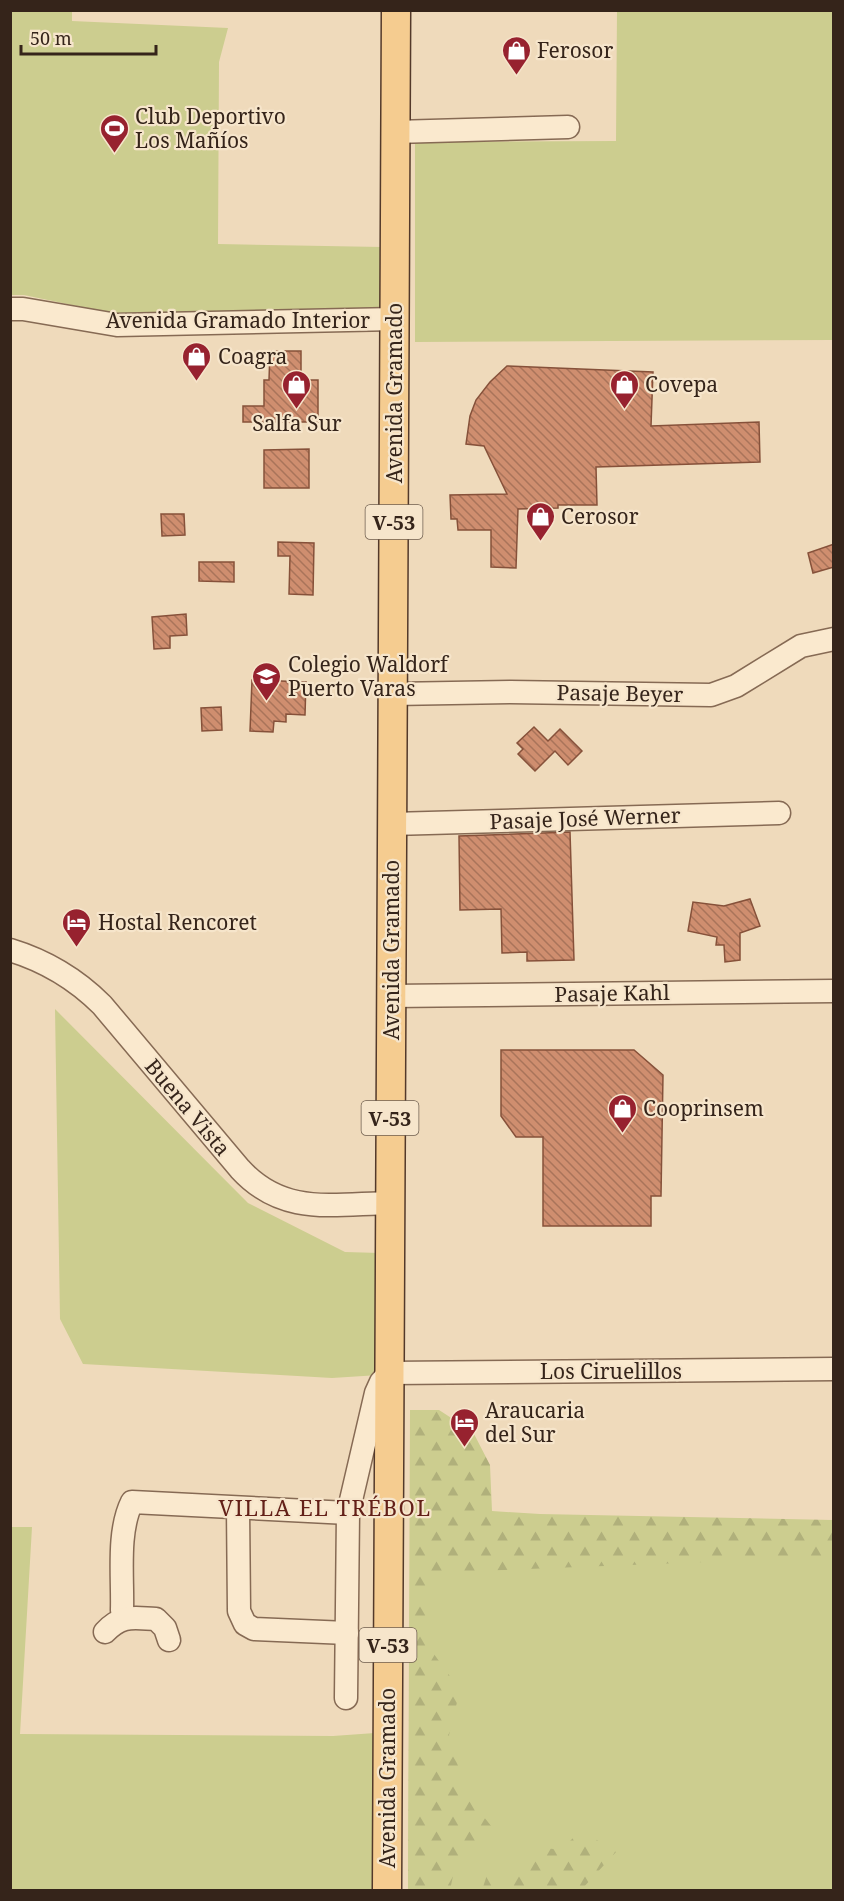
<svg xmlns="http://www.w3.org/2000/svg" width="844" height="1901" font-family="'Noto Serif',serif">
<defs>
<pattern id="forest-firs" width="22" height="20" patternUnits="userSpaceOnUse" patternTransform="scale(1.5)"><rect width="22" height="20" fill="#cccd8f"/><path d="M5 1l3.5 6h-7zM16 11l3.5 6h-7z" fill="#b0b07b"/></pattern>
<pattern id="building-back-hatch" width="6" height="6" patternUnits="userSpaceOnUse" patternTransform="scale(1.5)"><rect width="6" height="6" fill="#cf8e6f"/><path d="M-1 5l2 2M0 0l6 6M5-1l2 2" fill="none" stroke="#a9745a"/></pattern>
</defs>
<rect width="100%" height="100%" fill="#efdabb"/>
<g fill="#cccd8f">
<path d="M 11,11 L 72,11 L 72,21 L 228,28 L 219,62 L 218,244 L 382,247 L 383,308 L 120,315 L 24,295 L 11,295 Z"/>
<path d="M 617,11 L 833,11 L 833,340 L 415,342 L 415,142 L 616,141 Z"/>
<path d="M 55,1009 L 248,1203 L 345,1252 L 380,1253 L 379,1375 L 332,1378 L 83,1364 L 60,1319 Z"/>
<path d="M 10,1527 L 32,1527 L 20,1734 L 333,1736 L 375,1733 L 375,1890 L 11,1890 Z"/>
<path d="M 833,1546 L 833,1890 L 408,1890 L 410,1564 Z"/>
</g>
<g fill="url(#forest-firs)">
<path d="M 410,1410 L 439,1410 L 473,1432 L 490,1465 L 492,1511 L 540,1514 L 833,1520 L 833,1557 L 429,1573 L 431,1650 L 460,1690 L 449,1735 L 467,1796 L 496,1832 L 456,1862 L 450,1890 L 408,1890 Z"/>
<path d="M 581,1830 L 616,1852 L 581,1890 L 482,1890 L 487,1875 L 516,1872 L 530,1846 L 561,1850 Z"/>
</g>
<g fill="url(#building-back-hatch)" stroke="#86513a" stroke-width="1.5">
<path d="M 270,351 L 301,351 L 301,380 L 318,380 L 318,422 L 243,422 L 243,406 L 264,406 L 264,380 L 269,380 Z"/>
<path d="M 507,366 L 653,372 L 651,426 L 759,422 L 760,462 L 596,467 L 597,505 L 558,505 L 558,508 L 518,509 L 516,568 L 491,567 L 491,530 L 458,530 L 457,519 L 451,519 L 450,495 L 507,494 L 484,446 L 466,444 L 470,416 L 476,400 L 490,382 Z"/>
<path d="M 309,449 L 309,488 L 264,488 L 264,450 Z"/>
<path d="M 161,514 L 184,514 L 185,535 L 162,536 Z"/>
<path d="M 278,542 L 314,543 L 313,595 L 289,594 L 290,556 L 278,556 Z"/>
<path d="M 834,544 L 834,567 L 813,573 L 808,553 Z"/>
<path d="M 199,562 L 234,562 L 234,582 L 199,581 Z"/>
<path d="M 186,614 L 187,635 L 170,636 L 170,648 L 154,649 L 152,617 Z"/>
<path d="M 252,680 L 306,682 L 305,715 L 286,714 L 286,722 L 274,721 L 273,732 L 250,731 Z"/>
<path d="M 221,707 L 222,730 L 202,731 L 201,708 Z"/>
<path d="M 534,727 L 548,741 L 560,729 L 582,751 L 568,765 L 555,751 L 535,771 L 518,754 L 523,749 L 517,743 Z"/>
<path d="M 570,832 L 574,960 L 527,961 L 527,952 L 502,953 L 501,909 L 460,910 L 459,836 Z"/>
<path d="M 750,899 L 760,926 L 740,933 L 740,960 L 725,962 L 724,945 L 716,945 L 717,937 L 688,931 L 693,902 L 724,906 Z"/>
<path d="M 501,1050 L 634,1050 L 663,1075 L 661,1196 L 651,1196 L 651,1226 L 543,1226 L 543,1137 L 516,1137 L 501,1116 Z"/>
</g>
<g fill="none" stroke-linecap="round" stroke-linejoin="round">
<defs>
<g id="minor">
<path d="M 395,132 L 568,127"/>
<path d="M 10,309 L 23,309 L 117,325 L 395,319"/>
<path d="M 393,694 L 510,692 L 711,695 L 736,686 L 801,646 L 834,639"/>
<path d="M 392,824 L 779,813"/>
<path d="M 10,950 C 46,961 76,979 102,1005 L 240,1169 C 283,1216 332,1204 390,1203"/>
<path d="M 391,996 L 834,991"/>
<path d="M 238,1508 L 239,1611 L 245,1624 L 254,1629 L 347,1633"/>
<path d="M 124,1618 L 122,1610 C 123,1577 117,1532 132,1502 L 348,1513"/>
<path d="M 105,1632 C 122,1614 133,1618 156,1619 L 165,1628 L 169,1640"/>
<path d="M 346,1698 L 348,1513 L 376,1393 L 381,1382 L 389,1373 L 834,1369"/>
</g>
<path id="major" d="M 387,1890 L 396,10"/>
</defs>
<use href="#minor" stroke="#866a54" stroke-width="25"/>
<use href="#major" stroke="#53392a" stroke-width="31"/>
<use href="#minor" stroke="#fae9ce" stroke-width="22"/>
<use href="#major" stroke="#f5cc90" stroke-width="28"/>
</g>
<defs>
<symbol id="shop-pin" viewBox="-11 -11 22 30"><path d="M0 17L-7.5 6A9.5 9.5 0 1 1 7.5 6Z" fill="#97222f" stroke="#f6e5cb"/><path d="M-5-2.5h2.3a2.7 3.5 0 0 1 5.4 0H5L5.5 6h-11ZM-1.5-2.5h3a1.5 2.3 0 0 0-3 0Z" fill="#fff"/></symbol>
<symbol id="stadium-pin" viewBox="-11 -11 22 30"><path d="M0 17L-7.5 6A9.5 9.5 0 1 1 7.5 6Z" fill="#97222f" stroke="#f6e5cb"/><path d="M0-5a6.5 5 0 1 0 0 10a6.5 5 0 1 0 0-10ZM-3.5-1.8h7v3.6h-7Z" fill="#fff"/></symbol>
<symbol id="school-pin" viewBox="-11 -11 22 30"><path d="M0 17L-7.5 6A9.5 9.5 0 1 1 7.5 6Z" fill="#97222f" stroke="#f6e5cb"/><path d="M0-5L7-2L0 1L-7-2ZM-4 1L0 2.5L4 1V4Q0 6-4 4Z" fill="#fff"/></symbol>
<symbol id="hotel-pin" viewBox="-11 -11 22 30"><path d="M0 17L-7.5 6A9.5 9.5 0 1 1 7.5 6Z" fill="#97222f" stroke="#f6e5cb"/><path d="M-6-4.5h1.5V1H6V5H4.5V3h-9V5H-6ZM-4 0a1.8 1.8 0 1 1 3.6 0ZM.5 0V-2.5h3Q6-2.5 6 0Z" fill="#fff"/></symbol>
</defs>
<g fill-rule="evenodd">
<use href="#shop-pin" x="500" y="34" width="33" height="45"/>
<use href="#stadium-pin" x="98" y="112" width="33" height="45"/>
<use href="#shop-pin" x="180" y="340" width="33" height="45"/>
<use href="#shop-pin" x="280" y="368" width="33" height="45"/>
<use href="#shop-pin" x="608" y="368" width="33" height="45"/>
<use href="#shop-pin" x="524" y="500" width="33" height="45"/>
<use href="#school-pin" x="250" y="660" width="33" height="45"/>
<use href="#hotel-pin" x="60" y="906" width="33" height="45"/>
<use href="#shop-pin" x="606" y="1092" width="33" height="45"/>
<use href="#hotel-pin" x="448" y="1406" width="33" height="45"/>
</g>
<g text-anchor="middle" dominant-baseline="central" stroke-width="4.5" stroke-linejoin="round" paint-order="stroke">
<g fill="#f6e5cb" stroke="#6f5e4f" stroke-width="1.5">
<rect x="365.5" y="505" width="57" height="34" rx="4.5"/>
<rect x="361.5" y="1101" width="57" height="34" rx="4.5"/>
<rect x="359.5" y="1628" width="57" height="34" rx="4.5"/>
</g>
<g font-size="20" font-weight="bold" fill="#35241a">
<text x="394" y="522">V-53</text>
<text x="390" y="1118">V-53</text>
<text x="388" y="1645">V-53</text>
</g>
<g font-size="21" fill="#35241a" stroke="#f6e5cb" text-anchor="start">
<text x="537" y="50">Ferosor</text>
<text x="135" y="116">Club Deportivo<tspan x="135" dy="24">Los Mañíos</tspan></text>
<text x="218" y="356">Coagra</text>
<text x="645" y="384">Covepa</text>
<text x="297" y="423" text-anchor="middle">Salfa Sur</text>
<text x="561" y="516">Cerosor</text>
<text x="288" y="664">Colegio Waldorf<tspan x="288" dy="24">Puerto Varas</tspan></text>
<text x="98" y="922">Hostal Rencoret</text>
<text x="643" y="1108">Cooprinsem</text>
<text x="485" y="1410">Araucaria<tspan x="485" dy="24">del Sur</tspan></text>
</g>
<g font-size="21" fill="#35241a" stroke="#f6e5cb">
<text x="238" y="320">Avenida Gramado Interior</text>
<text transform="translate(394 393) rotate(-90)">Avenida Gramado</text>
<text transform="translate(620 693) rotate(1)">Pasaje Beyer</text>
<text transform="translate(585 818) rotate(-2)">Pasaje José Werner</text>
<text transform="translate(391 950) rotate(-90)">Avenida Gramado</text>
<text transform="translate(612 993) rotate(-1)">Pasaje Kahl</text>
<text transform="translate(188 1107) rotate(50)">Buena Vista</text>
<text x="611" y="1371">Los Ciruelillos</text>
<text transform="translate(387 1778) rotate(-90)">Avenida Gramado</text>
</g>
<g font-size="22" letter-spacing="1.5" fill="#632018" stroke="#f6e5cb">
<text x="325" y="1507">VILLA EL TRÉBOL</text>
</g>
</g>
<rect width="844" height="1901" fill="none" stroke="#35241a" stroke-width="24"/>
<path d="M21 45v9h135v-9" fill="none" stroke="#35241a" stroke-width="3"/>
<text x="30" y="45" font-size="18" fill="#35241a" stroke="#f6e5cb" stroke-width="4.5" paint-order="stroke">50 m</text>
</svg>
